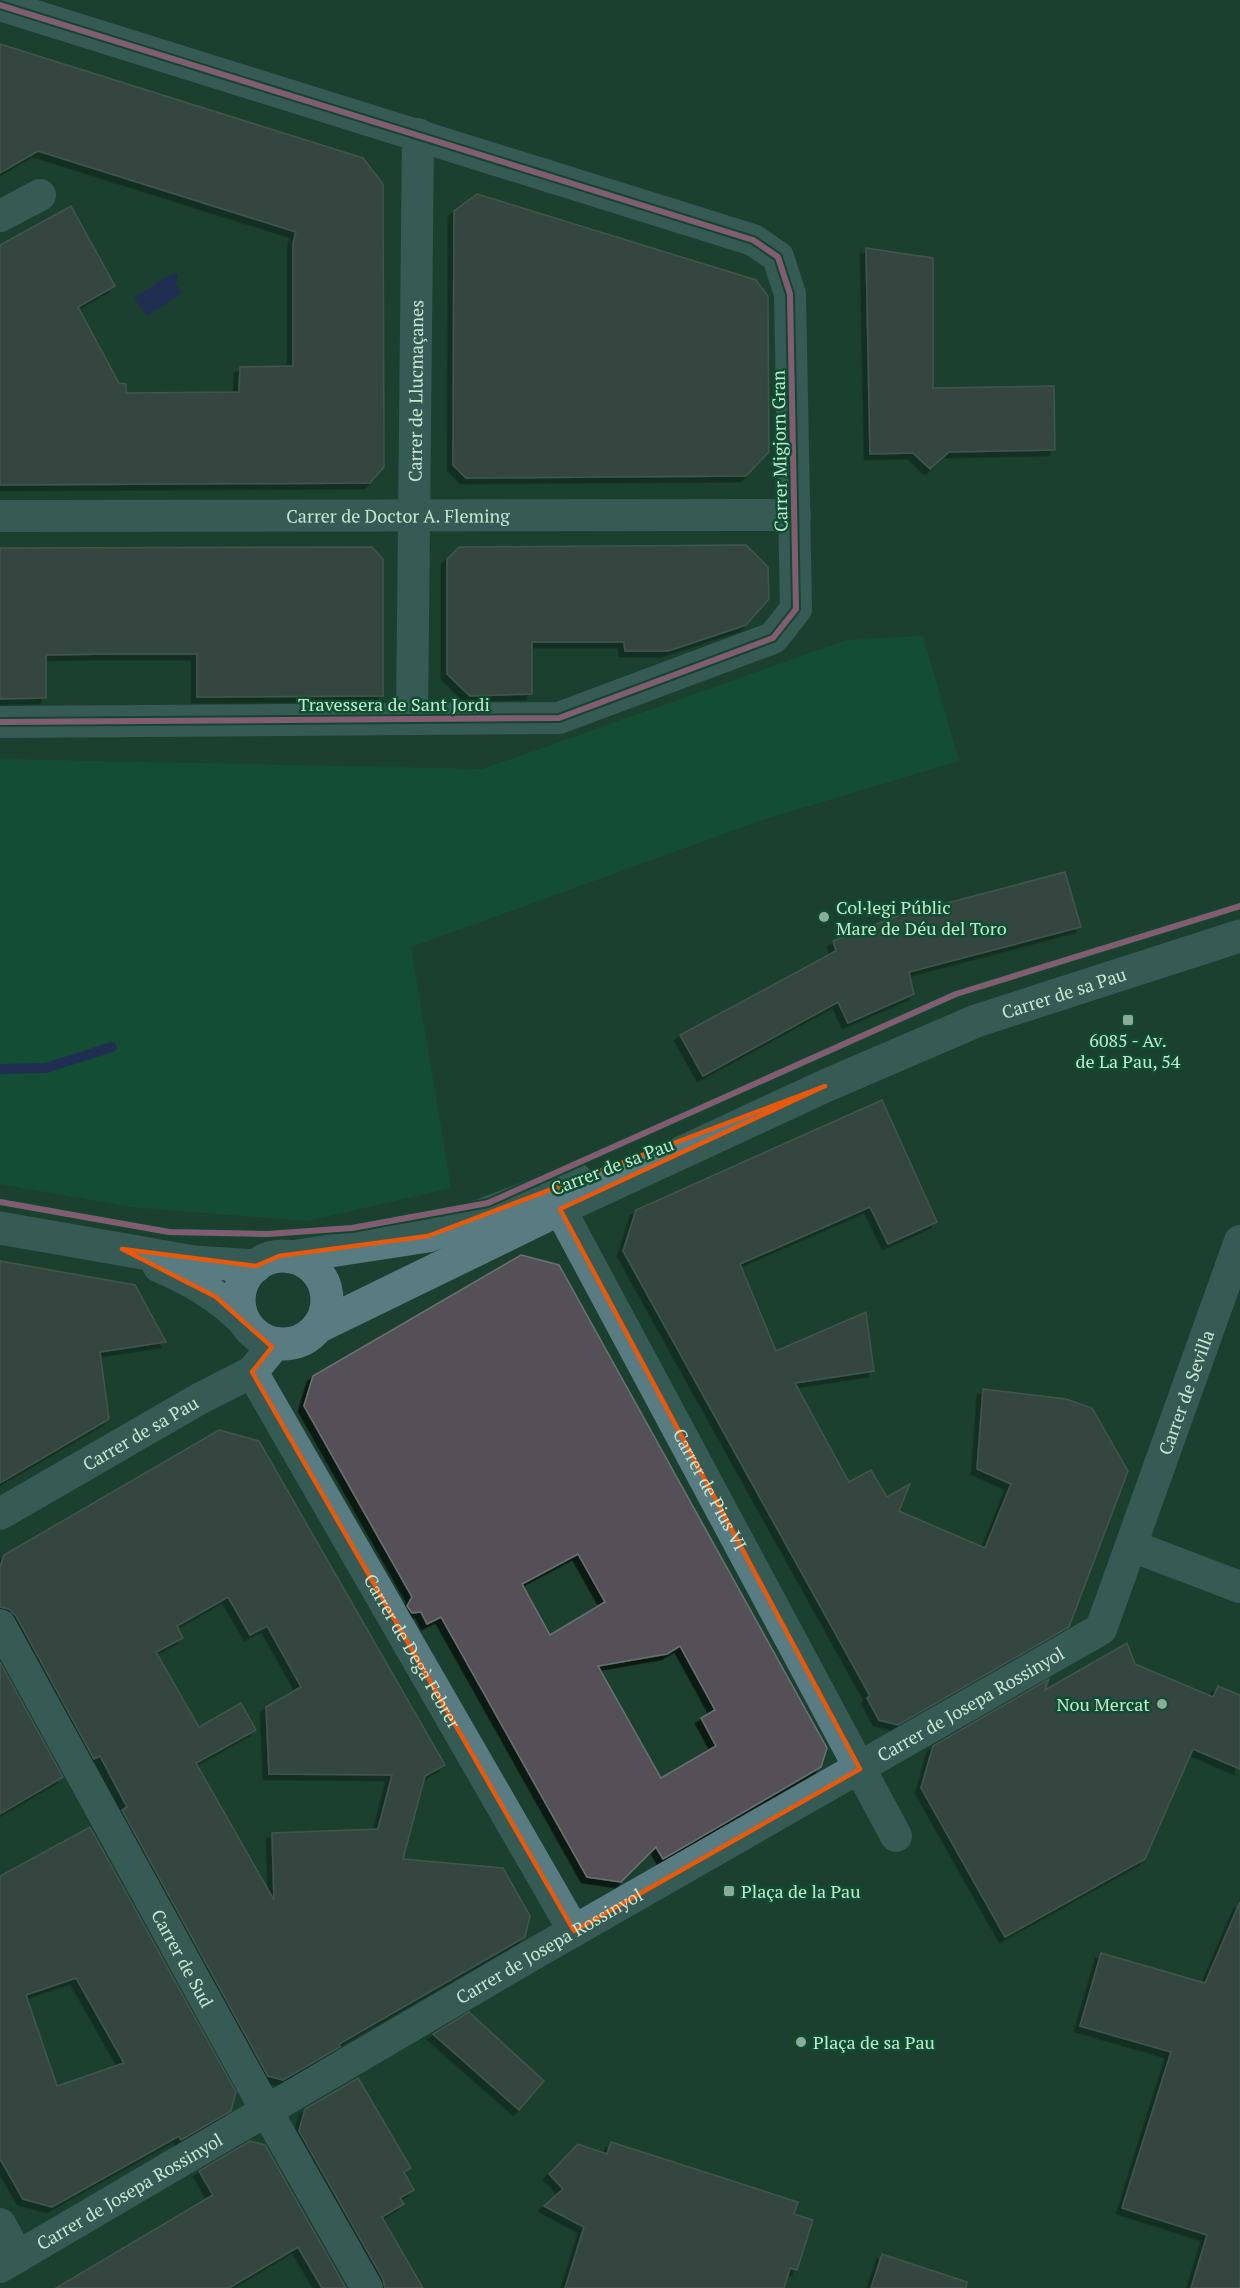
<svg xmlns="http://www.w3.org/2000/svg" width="1240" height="2288" font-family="'PT Serif',serif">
<defs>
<filter id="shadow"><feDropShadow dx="-5.5" dy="5.5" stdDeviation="0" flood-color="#0009"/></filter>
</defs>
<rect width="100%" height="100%" fill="#1c402f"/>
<path fill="#0b603b" d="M 923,636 L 959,761 L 759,821 L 411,947 L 451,1188 L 307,1221 L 131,1207 L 0,1184 L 0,759 L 483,769 L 847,640 Z"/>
<path fill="#25197b" d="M 175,272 L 178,276 L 176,284 L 182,293 L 147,316 L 134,298 Z"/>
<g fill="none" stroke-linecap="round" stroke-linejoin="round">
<path stroke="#25197b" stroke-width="10" d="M 0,1069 L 46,1068 L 112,1047"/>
</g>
<g fill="#555059" stroke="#6b7170" stroke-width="1.5" fill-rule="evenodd" filter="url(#shadow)">
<path d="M 0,44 L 363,158 L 383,184 L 384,467 L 370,483 L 0,485 L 0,245 L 71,206 L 115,286 L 78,307 L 119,383 L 126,384 L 126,393 L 239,392 L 240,367 L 293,366 L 293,243 L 296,232 L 38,151 L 0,173 Z"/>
<path d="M 477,194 L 756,280 L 768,296 L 769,452 L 746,476 L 466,478 L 453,465 L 454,211 Z"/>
<path d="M 866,248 L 933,258 L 933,388 L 1054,386 L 1055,450 L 949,452 L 930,469 L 913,453 L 870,454 Z"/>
<path d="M 746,545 L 768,567 L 769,599 L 746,625 L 668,651 L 625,651 L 624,642 L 532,642 L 532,694 L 470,696 L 447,674 L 447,559 L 459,547 Z"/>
<path d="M 372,547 L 383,559 L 383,696 L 197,697 L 197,654 L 110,654 L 46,655 L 46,698 L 0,699 L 0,548 Z"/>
<path d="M 1065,872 L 1081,927 L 909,972 L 914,994 L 848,1023 L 838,1002 L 703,1076 L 680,1035 L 836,951 L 833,941 L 894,917 Z"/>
<path d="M 882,1100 L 937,1222 L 888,1244 L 870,1207 L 740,1264 L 776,1351 L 866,1312 L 874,1371 L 795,1383 L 849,1482 L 871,1470 L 887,1497 L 910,1484 L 899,1511 L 985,1548 L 1011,1484 L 977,1469 L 983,1389 L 1066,1399 L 1092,1408 L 1128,1471 L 1069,1627 L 898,1725 L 879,1720 L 867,1698 L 870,1696 L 623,1251 L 636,1210 Z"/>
<path d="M 521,1255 L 559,1265 L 827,1748 L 821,1767 L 663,1859 L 656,1847 L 621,1882 L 587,1877 L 441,1617 L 427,1624 L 421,1612 L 412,1613 L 407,1606 L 412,1597 L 304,1406 L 313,1376 ZM 578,1554 L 605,1602 L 550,1635 L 522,1584 ZM 680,1646 L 715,1710 L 701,1718 L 716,1746 L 661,1778 L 598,1666 L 667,1654 Z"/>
<path d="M 0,1261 L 135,1285 L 166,1342 L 100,1352 L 109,1419 L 0,1483 Z"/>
<path d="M 219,1430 L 259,1441 L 445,1765 L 425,1776 L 403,1859 L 503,1868 L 530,1916 L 525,1937 L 339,2044 L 340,2047 L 283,2080 L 268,2076 L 122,1810 L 127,1807 L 100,1756 L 94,1759 L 16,1616 L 9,1609 L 0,1607 L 0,1567 L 4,1555 ZM 228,1597 L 250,1635 L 267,1626 L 301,1687 L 266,1707 L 269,1774 L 392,1775 L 378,1829 L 272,1833 L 274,1900 L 196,1763 L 256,1730 L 241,1703 L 199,1727 L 156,1652 L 183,1638 L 177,1626 Z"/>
<path d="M 1127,1643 L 1135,1664 L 1213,1697 L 1218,1686 L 1240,1695 L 1240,1769 L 1193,1749 L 1145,1859 L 1005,1937 L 921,1788 L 933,1746 L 1049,1679 L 1045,1690 Z"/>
<path d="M 0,1662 L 63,1777 L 0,1814 Z"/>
<path d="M 90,1827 L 236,2092 L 231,2111 L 181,2140 L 179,2136 L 52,2207 L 23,2199 L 0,2159 L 0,1876 ZM 76,1978 L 124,2063 L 57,2086 L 26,1995 Z"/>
<path d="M 1240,1902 L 1240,2288 L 1191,2288 L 1207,2235 L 1122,2208 L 1171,2052 L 1080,2026 L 1101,1953 L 1205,1983 Z"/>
<path d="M 469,2012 L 544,2081 L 519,2110 L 433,2034 Z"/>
<path d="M 358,2078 L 411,2168 L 404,2172 L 414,2190 L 400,2198 L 404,2204 L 382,2217 L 423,2288 L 385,2288 L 383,2279 L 299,2131 L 305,2109 Z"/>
<path d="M 250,2141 L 265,2145 L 346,2288 L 322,2288 L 298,2247 L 229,2288 L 56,2288 L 213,2195 L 199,2171 Z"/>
<path d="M 611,2142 L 798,2202 L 794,2214 L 813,2220 L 797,2270 L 790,2268 L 784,2288 L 565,2288 L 584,2227 L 544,2206 L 563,2189 L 549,2174 L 578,2144 L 607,2154 Z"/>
<path d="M 882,2254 L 967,2282 L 966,2288 L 871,2288 Z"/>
</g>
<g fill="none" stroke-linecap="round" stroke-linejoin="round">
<g stroke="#587c81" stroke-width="32">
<path d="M 0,5 L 753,240 L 778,257 L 790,294 L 796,609 L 773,638 L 559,718 L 0,722"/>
<path d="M 0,216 L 40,195"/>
<path id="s1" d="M 0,516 L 795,515"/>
<path id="s2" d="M 412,719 L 418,134"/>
<path id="s3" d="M 560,1209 L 896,1836"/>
<path id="s4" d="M 252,1372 L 574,1931"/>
<path id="s5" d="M 0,1514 L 199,1399 L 252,1372 L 275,1344"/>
<path d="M 1132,1546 L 1240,1587"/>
<path id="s6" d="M 0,1625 L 266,2110 L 367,2288"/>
<path d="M 0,2224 L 18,2257"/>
<path id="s7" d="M 0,2267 L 530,1956 L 1101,1629 L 1240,1241"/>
</g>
<g stroke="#587c81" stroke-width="33">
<path d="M 0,1228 L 194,1262 L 256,1266"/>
<circle cx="283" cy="1300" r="44"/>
<path d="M 291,1257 L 428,1236 L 576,1179"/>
<path d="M 159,1266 C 191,1280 220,1296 244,1321"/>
<path id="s8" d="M 318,1327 L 560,1209 L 825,1086 L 976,1021 L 1240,936"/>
</g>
<defs>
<g id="cycleway">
<path d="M 0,5 L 753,240 L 778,257 L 790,294 L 796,609 L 773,638 L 559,718 L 0,722"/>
<path d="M 0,1202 L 169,1232 L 268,1234 L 352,1228 L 488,1203 L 956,994 L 1240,906"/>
</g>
</defs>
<use href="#cycleway" stroke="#0d4f30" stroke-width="10"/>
<use href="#cycleway" stroke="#ff80c0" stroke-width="6"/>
</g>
<path d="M0 0H1240V2288H0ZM 825,1086 L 560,1209 L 860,1769 L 574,1931 L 252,1372 L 272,1347 L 216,1297 L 122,1249 L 256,1266 L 279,1256 L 428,1236 Z" fill="#1c402f" fill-opacity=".55" fill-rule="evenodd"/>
<path fill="none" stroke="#e8590c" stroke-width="4.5" stroke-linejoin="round" d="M 825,1086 L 560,1209 L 860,1769 L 574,1931 L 252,1372 L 272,1347 L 216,1297 L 122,1249 L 256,1266 L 279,1256 L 428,1236 Z"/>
<g fill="#8bac99" stroke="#0d4f30" stroke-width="2">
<circle cx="824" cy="917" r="6"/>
<rect x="1122" y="1014" width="12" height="12" rx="3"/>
<circle cx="1162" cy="1704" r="6"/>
<rect x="723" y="1885" width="12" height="12" rx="3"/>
<circle cx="801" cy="2042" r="6"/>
</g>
<g text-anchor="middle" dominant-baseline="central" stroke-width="5" stroke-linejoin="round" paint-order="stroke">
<g font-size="18" fill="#c7e6d2" stroke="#0d4f30">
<text stroke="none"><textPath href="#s2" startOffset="328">Carrer de Llucmaçanes</textPath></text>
<text transform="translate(779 451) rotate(-91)">Carrer Migjorn Gran</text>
<text stroke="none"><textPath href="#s1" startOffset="398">Carrer de Doctor A. Fleming</textPath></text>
<text x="394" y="704">Travessera de Sant Jordi</text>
<text stroke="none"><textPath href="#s8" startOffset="818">Carrer de sa Pau</textPath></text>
<text transform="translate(612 1166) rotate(-21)">Carrer de sa Pau</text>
<text stroke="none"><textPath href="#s7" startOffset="1524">Carrer de Sevilla</textPath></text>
<text stroke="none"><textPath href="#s5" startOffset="162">Carrer de sa Pau</textPath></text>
<text stroke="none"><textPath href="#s3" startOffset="318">Carrer de Pius VI</textPath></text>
<text stroke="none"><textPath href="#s4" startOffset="322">Carrer de Degà Febrer</textPath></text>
<text stroke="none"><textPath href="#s7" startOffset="1122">Carrer de Josepa Rossinyol</textPath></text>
<text stroke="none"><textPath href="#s7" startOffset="636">Carrer de Josepa Rossinyol</textPath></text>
<text stroke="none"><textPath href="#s6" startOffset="380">Carrer de Sud</textPath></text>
<text stroke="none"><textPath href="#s7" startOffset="150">Carrer de Josepa Rossinyol</textPath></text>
</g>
<g font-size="18" fill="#c7e6d2" stroke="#0d4f30" text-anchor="start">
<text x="836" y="907">Col·legi Públic<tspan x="836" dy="21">Mare de Déu del Toro</tspan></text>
<text x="1128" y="1040" text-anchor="middle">6085 - Av.<tspan x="1128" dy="21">de La Pau, 54</tspan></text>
<text x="1150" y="1704" text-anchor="end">Nou Mercat</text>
<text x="741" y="1891">Plaça de la Pau</text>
<text x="813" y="2042">Plaça de sa Pau</text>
</g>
</g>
</svg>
